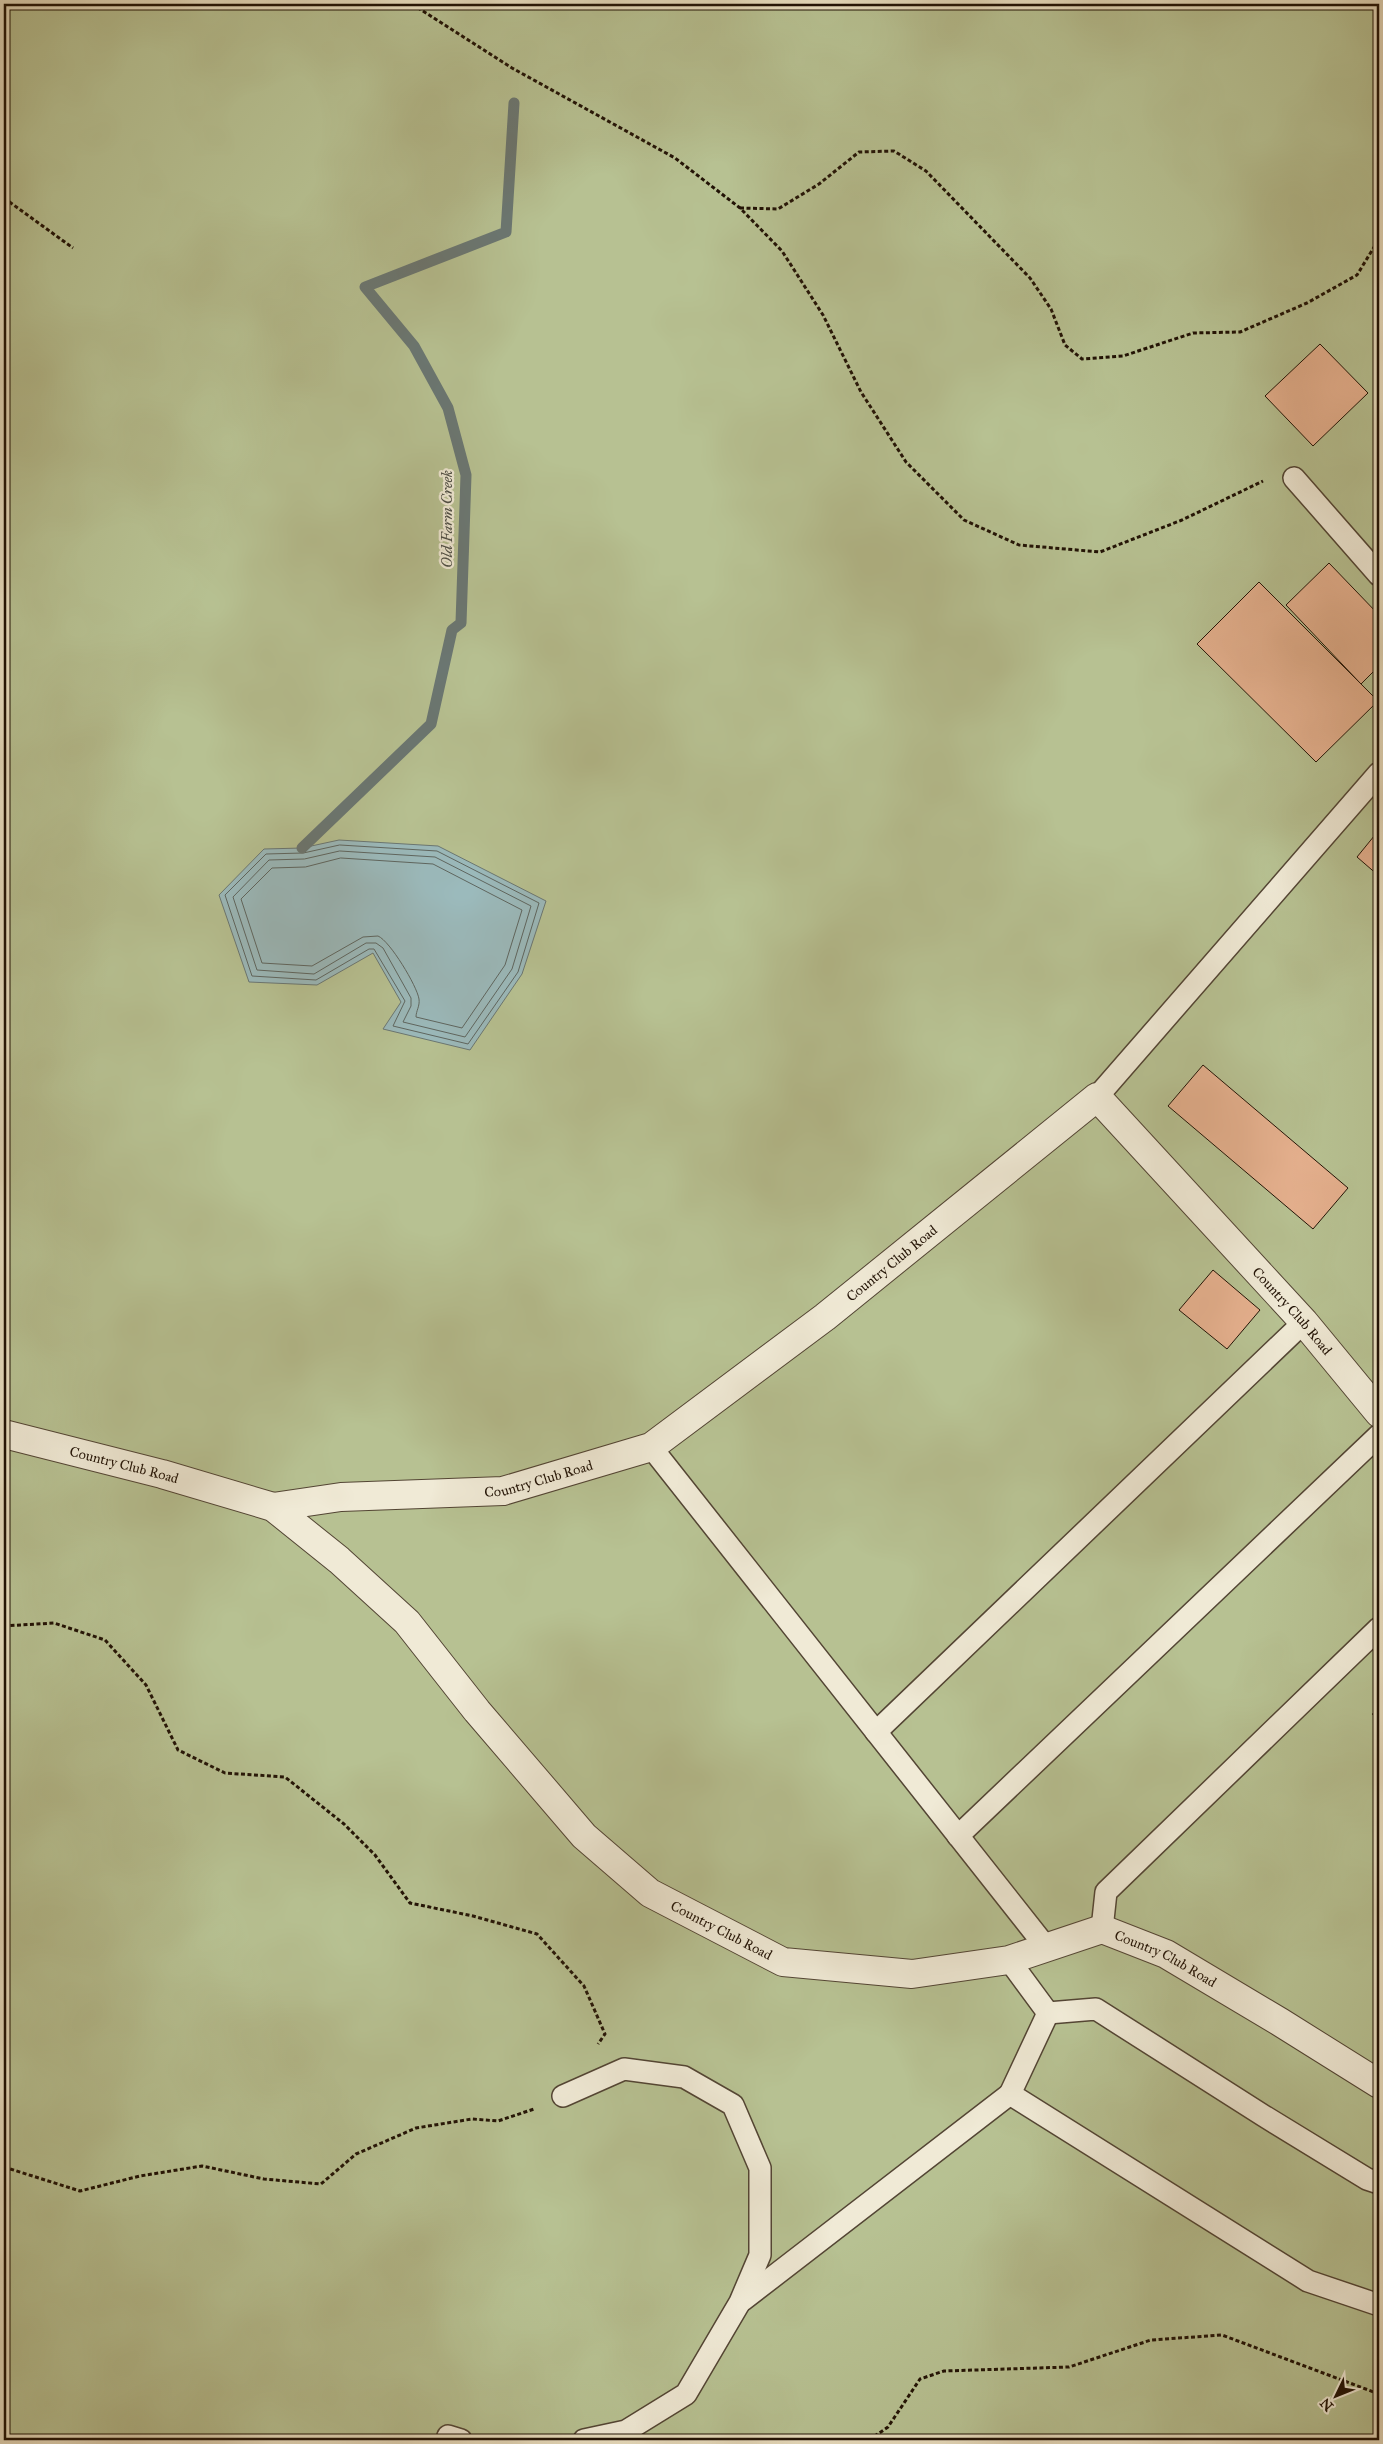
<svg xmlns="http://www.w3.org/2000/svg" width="1383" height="2444" font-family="'IM FELL Great Primer',serif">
<rect width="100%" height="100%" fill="#e8dec0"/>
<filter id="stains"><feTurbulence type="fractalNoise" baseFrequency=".004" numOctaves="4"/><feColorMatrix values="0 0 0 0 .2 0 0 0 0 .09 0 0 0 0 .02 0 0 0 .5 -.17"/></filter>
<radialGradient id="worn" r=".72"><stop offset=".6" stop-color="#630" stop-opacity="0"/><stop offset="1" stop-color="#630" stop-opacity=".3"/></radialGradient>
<rect fill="#b7c192" stroke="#6c6a4c" x="4" y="4" width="1375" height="2436"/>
<path fill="#9bbabc" stroke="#6a7773" d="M 339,840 L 438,846 L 546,901 L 522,974 L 470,1050 L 383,1029 L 401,1002 L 373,953 L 317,985 L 249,982 L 219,895 L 264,849 L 302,848 Z"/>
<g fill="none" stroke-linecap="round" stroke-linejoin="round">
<g stroke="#5e6660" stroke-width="1">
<path d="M 340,845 L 437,851 L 539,903 L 518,972 L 468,1044 L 393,1026 L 405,1001 L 374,949 L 369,949 L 316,980 L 252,976 L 225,895 L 266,854 L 303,853 Z"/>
<path d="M 340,851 L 435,857 L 531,906 L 512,969 L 465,1037 L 403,1022 L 411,1006 L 411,998 L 383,948 L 376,943 L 366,943 L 314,974 L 257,970 L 233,897 L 269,860 L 304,859 Z"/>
<path d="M 341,858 L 433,864 L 522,910 L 505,965 L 462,1028 L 416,1017 C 416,1011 420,1006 419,999 C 417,986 390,941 378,936 L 363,937 L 312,966 L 262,963 L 241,899 L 272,868 L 305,867 Z"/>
</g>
<path stroke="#6a7773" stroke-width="11" d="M 302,848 L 431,724 L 452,630 L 461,623 L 466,475 L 448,408 L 414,346 L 365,287 L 506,232 L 514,103"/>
</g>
<g fill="#e5b08e" stroke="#211205">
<path d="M 1320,344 L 1368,393 L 1313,446 L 1265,396 Z"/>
<path d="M 1329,563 L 1379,615 L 1379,666 L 1361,684 L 1286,605 Z"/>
<path d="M 1259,582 L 1378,701 L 1316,762 L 1197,644 Z"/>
<path d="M 1379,830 L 1379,876 L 1357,857 Z"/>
<path d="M 1203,1065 L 1348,1188 L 1313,1229 L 1168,1106 Z"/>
<path d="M 1213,1270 L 1260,1310 L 1227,1349 L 1179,1310 Z"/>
</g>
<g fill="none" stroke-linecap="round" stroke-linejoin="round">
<defs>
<g id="lane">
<path d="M 1294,478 L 1379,575"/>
<path d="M 1097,1097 L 1379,773"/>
<path d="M 651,1447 L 1046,1947"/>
<path d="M 876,1732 L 1304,1322"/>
<path d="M 958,1836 L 1379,1435"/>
<path d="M 1102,1929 L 1106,1892 L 1379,1628"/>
<path d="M 1009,1960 L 1048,2013"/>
<path d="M 1048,2013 L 1010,2094 L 1308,2281 L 1379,2305"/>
<path d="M 1048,2013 L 1096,2009 L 1264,2116 L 1367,2179 L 1379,2183"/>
<path d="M 563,2096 L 624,2069 L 684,2077 L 733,2105 L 760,2168 L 760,2255 L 740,2302 L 686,2394 L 626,2431 L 584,2440"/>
<path d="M 743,2300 L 1010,2094"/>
<path d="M 448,2436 L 461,2440"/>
</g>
<g id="street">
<path id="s1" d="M 4,1434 L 162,1474 L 273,1507 L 339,1560 L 407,1622 L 477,1711 L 584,1836 L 650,1893 L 783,1962 L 912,1974 L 1009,1960 L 1102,1929 L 1166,1954 L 1280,2022 L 1379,2084"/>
<path id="s2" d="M 273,1507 L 341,1497 L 503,1491 L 651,1447 L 825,1317 L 1097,1097 L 1304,1322 L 1379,1413"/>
</g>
</defs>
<use href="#lane" stroke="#534534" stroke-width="24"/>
<use href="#street" stroke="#534534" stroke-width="30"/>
<g stroke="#211205" stroke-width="3" stroke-dasharray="4 2.5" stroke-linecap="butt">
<path d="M 412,4 L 512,68 L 675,158 L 740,208 L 782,251 L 823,315 L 861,392 L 906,462 L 964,520 L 1019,545 L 1100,552 L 1182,520 L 1263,481"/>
<path d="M 4,198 L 73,248"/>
<path d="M 740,208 L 778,209 L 819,184 L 859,152 L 894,151 L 926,171 L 1030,278 L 1051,309 L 1065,345 L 1082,359 L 1123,356 L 1193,333 L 1240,332 L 1307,303 L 1357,275 L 1379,239"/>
<path d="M 4,1626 L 54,1623 L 105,1640 L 146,1685 L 178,1750 L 225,1773 L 285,1777 L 344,1824 L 375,1855 L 410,1903 L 473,1916 L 537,1934 L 584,1986 L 605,2034 L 598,2044"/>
<path d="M 1373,1713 L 1379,1720"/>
<path d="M 4,2167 L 80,2191 L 140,2176 L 202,2166 L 264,2179 L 321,2184 L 356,2154 L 416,2128 L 472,2119 L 498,2121 L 534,2109"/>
<path d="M 869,2440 L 888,2427 L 920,2379 L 944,2371 L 1069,2367 L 1151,2340 L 1222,2335 L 1379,2394"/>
</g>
<use href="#lane" stroke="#f0ead6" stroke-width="21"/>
<use href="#street" stroke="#f0ead6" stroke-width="28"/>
</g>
<g text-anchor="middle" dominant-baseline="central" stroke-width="4.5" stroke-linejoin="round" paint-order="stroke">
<g font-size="14" fill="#211205" stroke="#f0ead6">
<text stroke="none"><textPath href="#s2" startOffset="688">Country Club Road</textPath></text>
<text stroke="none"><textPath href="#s2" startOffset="1242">Country Club Road</textPath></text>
<text stroke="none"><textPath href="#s1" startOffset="124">Country Club Road</textPath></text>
<text stroke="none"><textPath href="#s2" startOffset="268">Country Club Road</textPath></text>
<text stroke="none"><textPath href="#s1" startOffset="901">Country Club Road</textPath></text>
<text stroke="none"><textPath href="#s1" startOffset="1366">Country Club Road</textPath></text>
</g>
<g font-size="15" font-style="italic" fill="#4c4d45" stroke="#f0ead6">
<text transform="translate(447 519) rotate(-90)">Old Farm Creek</text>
</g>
</g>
<rect width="1383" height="2444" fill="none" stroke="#e8dec0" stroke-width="20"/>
<rect x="5" y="5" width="1373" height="2434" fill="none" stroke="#211205" stroke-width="2.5"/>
<rect x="10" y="10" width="1363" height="2424" fill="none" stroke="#211205"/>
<g transform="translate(1336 2396) rotate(227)" stroke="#f0ead6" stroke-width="4" paint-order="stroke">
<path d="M0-4L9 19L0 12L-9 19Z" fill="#211205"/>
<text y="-8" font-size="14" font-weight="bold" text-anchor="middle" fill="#211205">N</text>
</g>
<rect width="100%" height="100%" filter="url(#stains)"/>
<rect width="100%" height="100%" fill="url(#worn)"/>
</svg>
